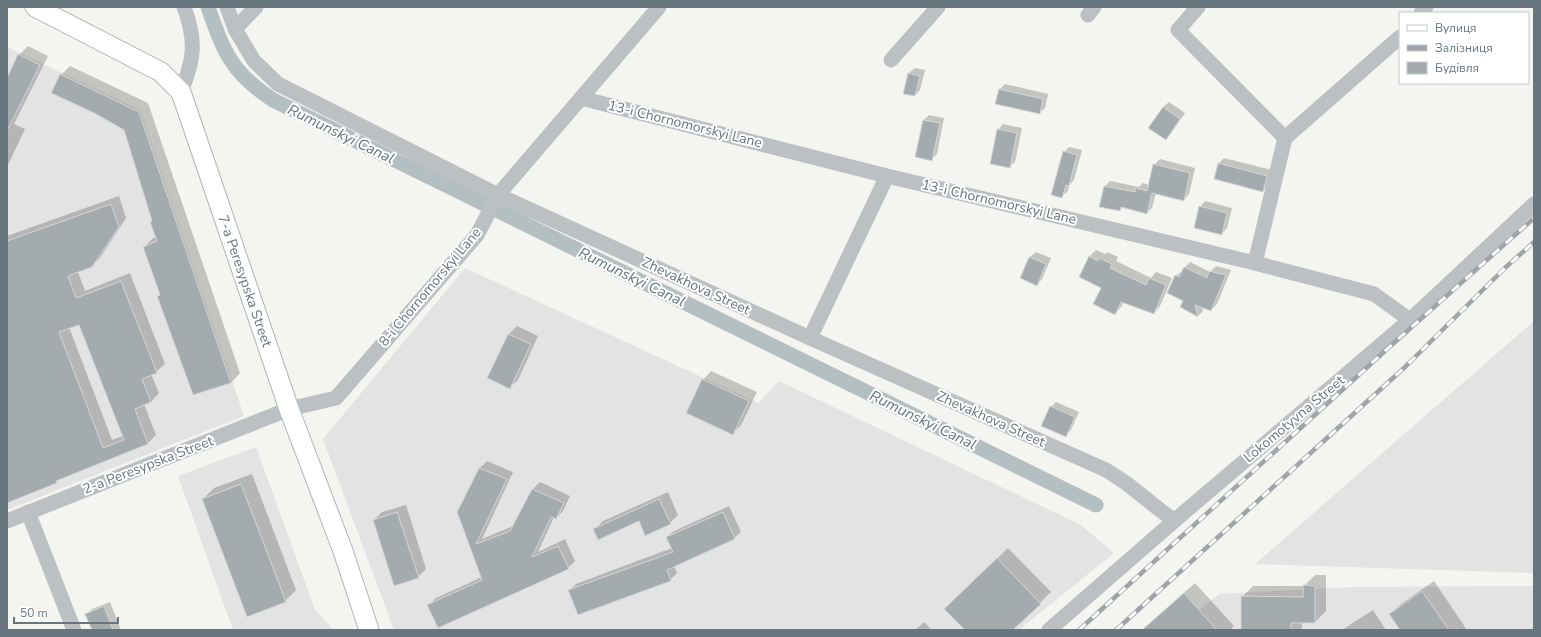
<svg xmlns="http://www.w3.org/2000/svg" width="1541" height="637" font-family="'Nunito Sans',sans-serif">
<rect width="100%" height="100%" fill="#f4f4f1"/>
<g fill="#e2e3e2">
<path d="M 7,47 L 140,110 L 244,416 L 7,510 Z"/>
<path d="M 465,268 L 758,403 L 779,381 L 1081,525 L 1114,553 L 1019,630 L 394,630 L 323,439 Z"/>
<path d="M 1534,321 L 1534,573 L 1255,564 Z"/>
<path d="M 256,447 L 315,610 L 334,630 L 233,630 L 178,476 Z"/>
<path d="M 1534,586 L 1534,630 L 1176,630 L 1219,594 L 1353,587 Z"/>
</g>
<g fill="#0003" fill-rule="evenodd">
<path d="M 28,46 L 48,56 L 14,124 L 25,129 L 7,167 L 7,80 L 19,55 Z"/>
<path d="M 70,66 L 148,103 L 240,373 L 231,383 L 159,296 L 161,294 L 144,247 L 153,238 L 157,237 L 151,222 L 153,220 L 125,129 L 61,75 Z"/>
<path d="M 915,68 L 925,70 L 920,90 L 915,95 L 909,73 Z"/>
<path d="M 1005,84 L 1048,94 L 1045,108 L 1039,113 L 1000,89 Z"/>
<path d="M 1169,102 L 1185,113 L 1171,133 L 1166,139 L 1163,107 Z"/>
<path d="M 929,115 L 944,118 L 937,154 L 931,160 L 924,120 Z"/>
<path d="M 1003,124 L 1022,128 L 1015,162 L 1009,167 L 998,130 Z"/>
<path d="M 1069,147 L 1082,150 L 1074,180 L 1069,185 L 1068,191 L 1062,196 L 1064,152 Z"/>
<path d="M 1224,158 L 1272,170 L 1268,185 L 1263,190 L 1219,163 Z"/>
<path d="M 1160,159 L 1195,168 L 1189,194 L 1184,200 L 1156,193 L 1152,208 L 1147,213 L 1123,207 L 1120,210 L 1101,206 L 1105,186 L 1110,181 L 1139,187 L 1143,183 L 1149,185 L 1154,165 Z"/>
<path d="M 119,196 L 126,218 L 100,258 L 91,266 L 78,272 L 85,291 L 130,273 L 165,364 L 156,372 L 151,374 L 159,393 L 151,402 L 144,404 L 156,435 L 148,443 L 62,477 L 56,482 L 7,502 L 7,236 ZM 79,323 L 123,436 L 112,440 L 69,327 Z"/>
<path d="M 1205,201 L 1232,208 L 1227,228 L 1222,233 L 1200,207 Z"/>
<path d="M 1096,250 L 1105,254 L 1107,252 L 1118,257 L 1116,261 L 1151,278 L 1156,272 L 1172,278 L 1160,306 L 1154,313 L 1124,302 L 1121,307 L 1115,314 L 1089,257 Z"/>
<path d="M 1036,252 L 1051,258 L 1042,279 L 1037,285 L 1021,278 L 1030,257 Z"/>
<path d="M 1190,262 L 1210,272 L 1216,266 L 1231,270 L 1217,304 L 1211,310 L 1202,307 L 1203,311 L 1198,316 L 1181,307 L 1185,300 L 1176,276 L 1183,270 Z"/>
<path d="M 517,326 L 538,336 L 518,380 L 509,388 L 509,334 Z"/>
<path d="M 711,371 L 757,392 L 741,425 L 733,433 L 703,380 Z"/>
<path d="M 1056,402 L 1079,412 L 1071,430 L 1065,436 L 1051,407 Z"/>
<path d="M 487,461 L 513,472 L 482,539 L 513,526 L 532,490 L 540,482 L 570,496 L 563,511 L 556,518 L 554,517 L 538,552 L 565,539 L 575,561 L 568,568 L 429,605 L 436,598 L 482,577 L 458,512 L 480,468 Z"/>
<path d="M 252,474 L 296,590 L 285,601 L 203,499 L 214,488 Z"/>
<path d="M 668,492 L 678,515 L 670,523 L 639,520 L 595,529 L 603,521 Z"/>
<path d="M 406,505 L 426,569 L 418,577 L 374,520 L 382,512 Z"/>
<path d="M 729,506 L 741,532 L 734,538 L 674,565 L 677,573 L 670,580 L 570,590 L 576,584 L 672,548 L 667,537 L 674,531 Z"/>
<path d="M 1008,548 L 1051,592 L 1012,630 L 966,630 L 957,598 Z"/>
<path d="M 1315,575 L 1326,575 L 1326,611 L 1315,622 L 1302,622 L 1302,630 L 1242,630 L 1242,597 L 1253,586 L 1304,586 Z"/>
<path d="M 1434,581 L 1467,630 L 1401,630 L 1390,615 L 1401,604 Z"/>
<path d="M 1195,583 L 1234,626 L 1230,630 L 1142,630 Z"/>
<path d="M 110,602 L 121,630 L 93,630 L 87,614 L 92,609 Z"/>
<path d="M 1373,610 L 1386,630 L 1342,630 Z"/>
<path d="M 924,622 L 932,630 L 915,630 Z"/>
</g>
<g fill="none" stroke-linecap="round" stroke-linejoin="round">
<path stroke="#b4bfc2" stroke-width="15" d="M 208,7 C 224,53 232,73 273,100 L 1096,505"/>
</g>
<g fill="#a4abaf" stroke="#d6d6d4" fill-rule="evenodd">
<path d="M 18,54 L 40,65 L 7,131 L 7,78 Z"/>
<path d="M 908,73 L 920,76 L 915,96 L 903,94 Z"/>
<path d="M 60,74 L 139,112 L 231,383 L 193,395 L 157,296 L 160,295 L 143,247 L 157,241 L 150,222 L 152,221 L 124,130 L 94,113 L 51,93 Z"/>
<path d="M 999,89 L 1043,99 L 1040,114 L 995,104 Z"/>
<path d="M 1163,107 L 1180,119 L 1166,140 L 1148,128 Z"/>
<path d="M 923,120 L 940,123 L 932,161 L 915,157 Z"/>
<path d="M 997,129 L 1017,133 L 1010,168 L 990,164 Z"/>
<path d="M 1063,151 L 1077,155 L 1069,186 L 1066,185 L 1062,198 L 1051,195 Z"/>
<path d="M 1218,163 L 1267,176 L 1263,192 L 1214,179 Z"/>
<path d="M 1153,164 L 1190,173 L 1184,201 L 1152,193 L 1147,214 L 1121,207 L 1120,211 L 1099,207 L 1104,186 L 1135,192 L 1136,188 L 1147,191 Z"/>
<path d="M 111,204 L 119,227 L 92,267 L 68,276 L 76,298 L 121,281 L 157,373 L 142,379 L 151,402 L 135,409 L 148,444 L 56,481 L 57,483 L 7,503 L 7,241 ZM 79,325 L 124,440 L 103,448 L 59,332 Z"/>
<path d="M 1199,206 L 1227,213 L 1222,235 L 1194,228 Z"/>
<path d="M 1089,256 L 1098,261 L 1099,258 L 1112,264 L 1110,268 L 1146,285 L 1149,278 L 1166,285 L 1154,314 L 1121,302 L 1115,315 L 1093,304 L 1101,288 L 1079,277 Z"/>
<path d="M 1029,257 L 1046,264 L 1037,286 L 1020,278 Z"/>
<path d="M 1184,267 L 1207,278 L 1209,271 L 1226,275 L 1211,311 L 1195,305 L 1198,317 L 1180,307 L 1183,301 L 1167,293 L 1175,275 L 1179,277 Z"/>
<path d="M 508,334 L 531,344 L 510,389 L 487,378 Z"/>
<path d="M 702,379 L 749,401 L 733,435 L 686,413 Z"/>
<path d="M 1050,406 L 1075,417 L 1066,437 L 1041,426 Z"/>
<path d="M 479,468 L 507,479 L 476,544 L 510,531 L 532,489 L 564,503 L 556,519 L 551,517 L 532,557 L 558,546 L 569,569 L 438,628 L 427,605 L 482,580 L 457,512 Z"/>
<path d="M 241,484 L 286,602 L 247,617 L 202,499 Z"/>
<path d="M 659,499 L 671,524 L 645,536 L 639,521 L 598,540 L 593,529 Z"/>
<path d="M 397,512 L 419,578 L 394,586 L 373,520 Z"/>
<path d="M 723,512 L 735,539 L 667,570 L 671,581 L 578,615 L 568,590 L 673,552 L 666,537 Z"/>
<path d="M 997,558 L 1041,604 L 1013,630 L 965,630 L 944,609 Z"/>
<path d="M 1303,585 L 1315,586 L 1315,623 L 1291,623 L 1291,630 L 1241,630 L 1241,596 L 1303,597 Z"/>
<path d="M 1422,591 L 1449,630 L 1400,630 L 1389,614 Z"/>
<path d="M 1184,593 L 1217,630 L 1142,630 Z"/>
<path d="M 104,606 L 113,630 L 92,630 L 85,614 Z"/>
</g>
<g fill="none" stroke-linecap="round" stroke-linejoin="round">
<defs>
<path id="major" d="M 35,7 L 161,72 L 181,92 L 289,409 L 343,551 L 369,630"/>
</defs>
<use href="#major" stroke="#b0b4b7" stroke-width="21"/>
<g stroke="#bcc0c2" stroke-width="15">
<path d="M 227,7 L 235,29 L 254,61 L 278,84 L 498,195 L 810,338 L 1106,470 L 1126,483 L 1174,521"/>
<path d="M 1198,7 L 1178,30 L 1285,138"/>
<path d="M 1421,13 L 1426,7"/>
<path d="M 1088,15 L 1094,7"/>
<path d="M 235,29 L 256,7"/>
<path d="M 891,60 L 938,7"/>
<path d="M 181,92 C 194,59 197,42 184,7"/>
<path d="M 581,98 L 887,176 L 1255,263 L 1374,294 L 1410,320"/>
<path d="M 1255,263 L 1285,138 L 1400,37"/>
<path d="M 810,338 L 887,176"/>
<path d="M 28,512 L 74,630"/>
<path d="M 7,521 L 289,409 L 336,398 L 477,235 L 498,195 L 659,7"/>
<path d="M 1049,630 L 1174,521 L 1410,320 L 1534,204"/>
</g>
<use href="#major" stroke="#fff" stroke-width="19"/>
<defs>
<g id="rail">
<path d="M 1079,630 L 1396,341 L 1534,218"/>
<path d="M 1116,630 L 1404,368 L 1506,267 L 1534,242"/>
</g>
</defs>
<use href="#rail" stroke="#9ea4a8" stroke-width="4.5"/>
<use href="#rail" stroke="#fff" stroke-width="3" stroke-dasharray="9" stroke-linecap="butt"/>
</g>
<g text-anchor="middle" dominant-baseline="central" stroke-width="4" stroke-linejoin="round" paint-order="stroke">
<g font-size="14" fill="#67757e" stroke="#fff">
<text transform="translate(685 124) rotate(14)">13-i Chornomorskyi Lane</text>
<text transform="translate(999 202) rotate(13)">13-i Chornomorskyi Lane</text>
<text transform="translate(245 281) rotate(71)">7-a Peresypska Street</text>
<text transform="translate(696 286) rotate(25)">Zhevakhova Street</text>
<text transform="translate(430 287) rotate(-50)">8-i Chornomorskyi Lane</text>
<text transform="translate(991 419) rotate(24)">Zhevakhova Street</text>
<text transform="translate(1294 419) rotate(-40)">Lokomotyvna Street</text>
<text transform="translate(148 465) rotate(-21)">2-a Peresypska Street</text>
</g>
<g font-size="15" font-style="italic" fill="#63767b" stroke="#fff">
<text transform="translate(341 134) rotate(26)">Rumunskyi Canal</text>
<text transform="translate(632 277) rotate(26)">Rumunskyi Canal</text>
<text transform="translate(923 420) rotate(26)">Rumunskyi Canal</text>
</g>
</g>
<rect width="1541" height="637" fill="none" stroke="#67757e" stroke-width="16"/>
<rect x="1399" y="12" width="130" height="72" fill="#ffffff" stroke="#c2c8cb"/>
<rect x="1407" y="25" width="20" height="6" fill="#ffffff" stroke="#c2c8cb"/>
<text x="1435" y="32" font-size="12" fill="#67757e">Вулиця</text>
<rect x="1407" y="45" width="20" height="6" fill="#9ea4a8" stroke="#c2c8cb"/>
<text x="1435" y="52" font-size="12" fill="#67757e">Залізниця</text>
<rect x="1407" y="62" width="20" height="12" fill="#a4abaf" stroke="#c2c8cb"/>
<text x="1435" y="72" font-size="12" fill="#67757e">Будівля</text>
<path d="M14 617v6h104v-6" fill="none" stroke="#67757e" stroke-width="2"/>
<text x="20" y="617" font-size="12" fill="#67757e" stroke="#ffffff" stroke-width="3" paint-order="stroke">50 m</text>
</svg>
